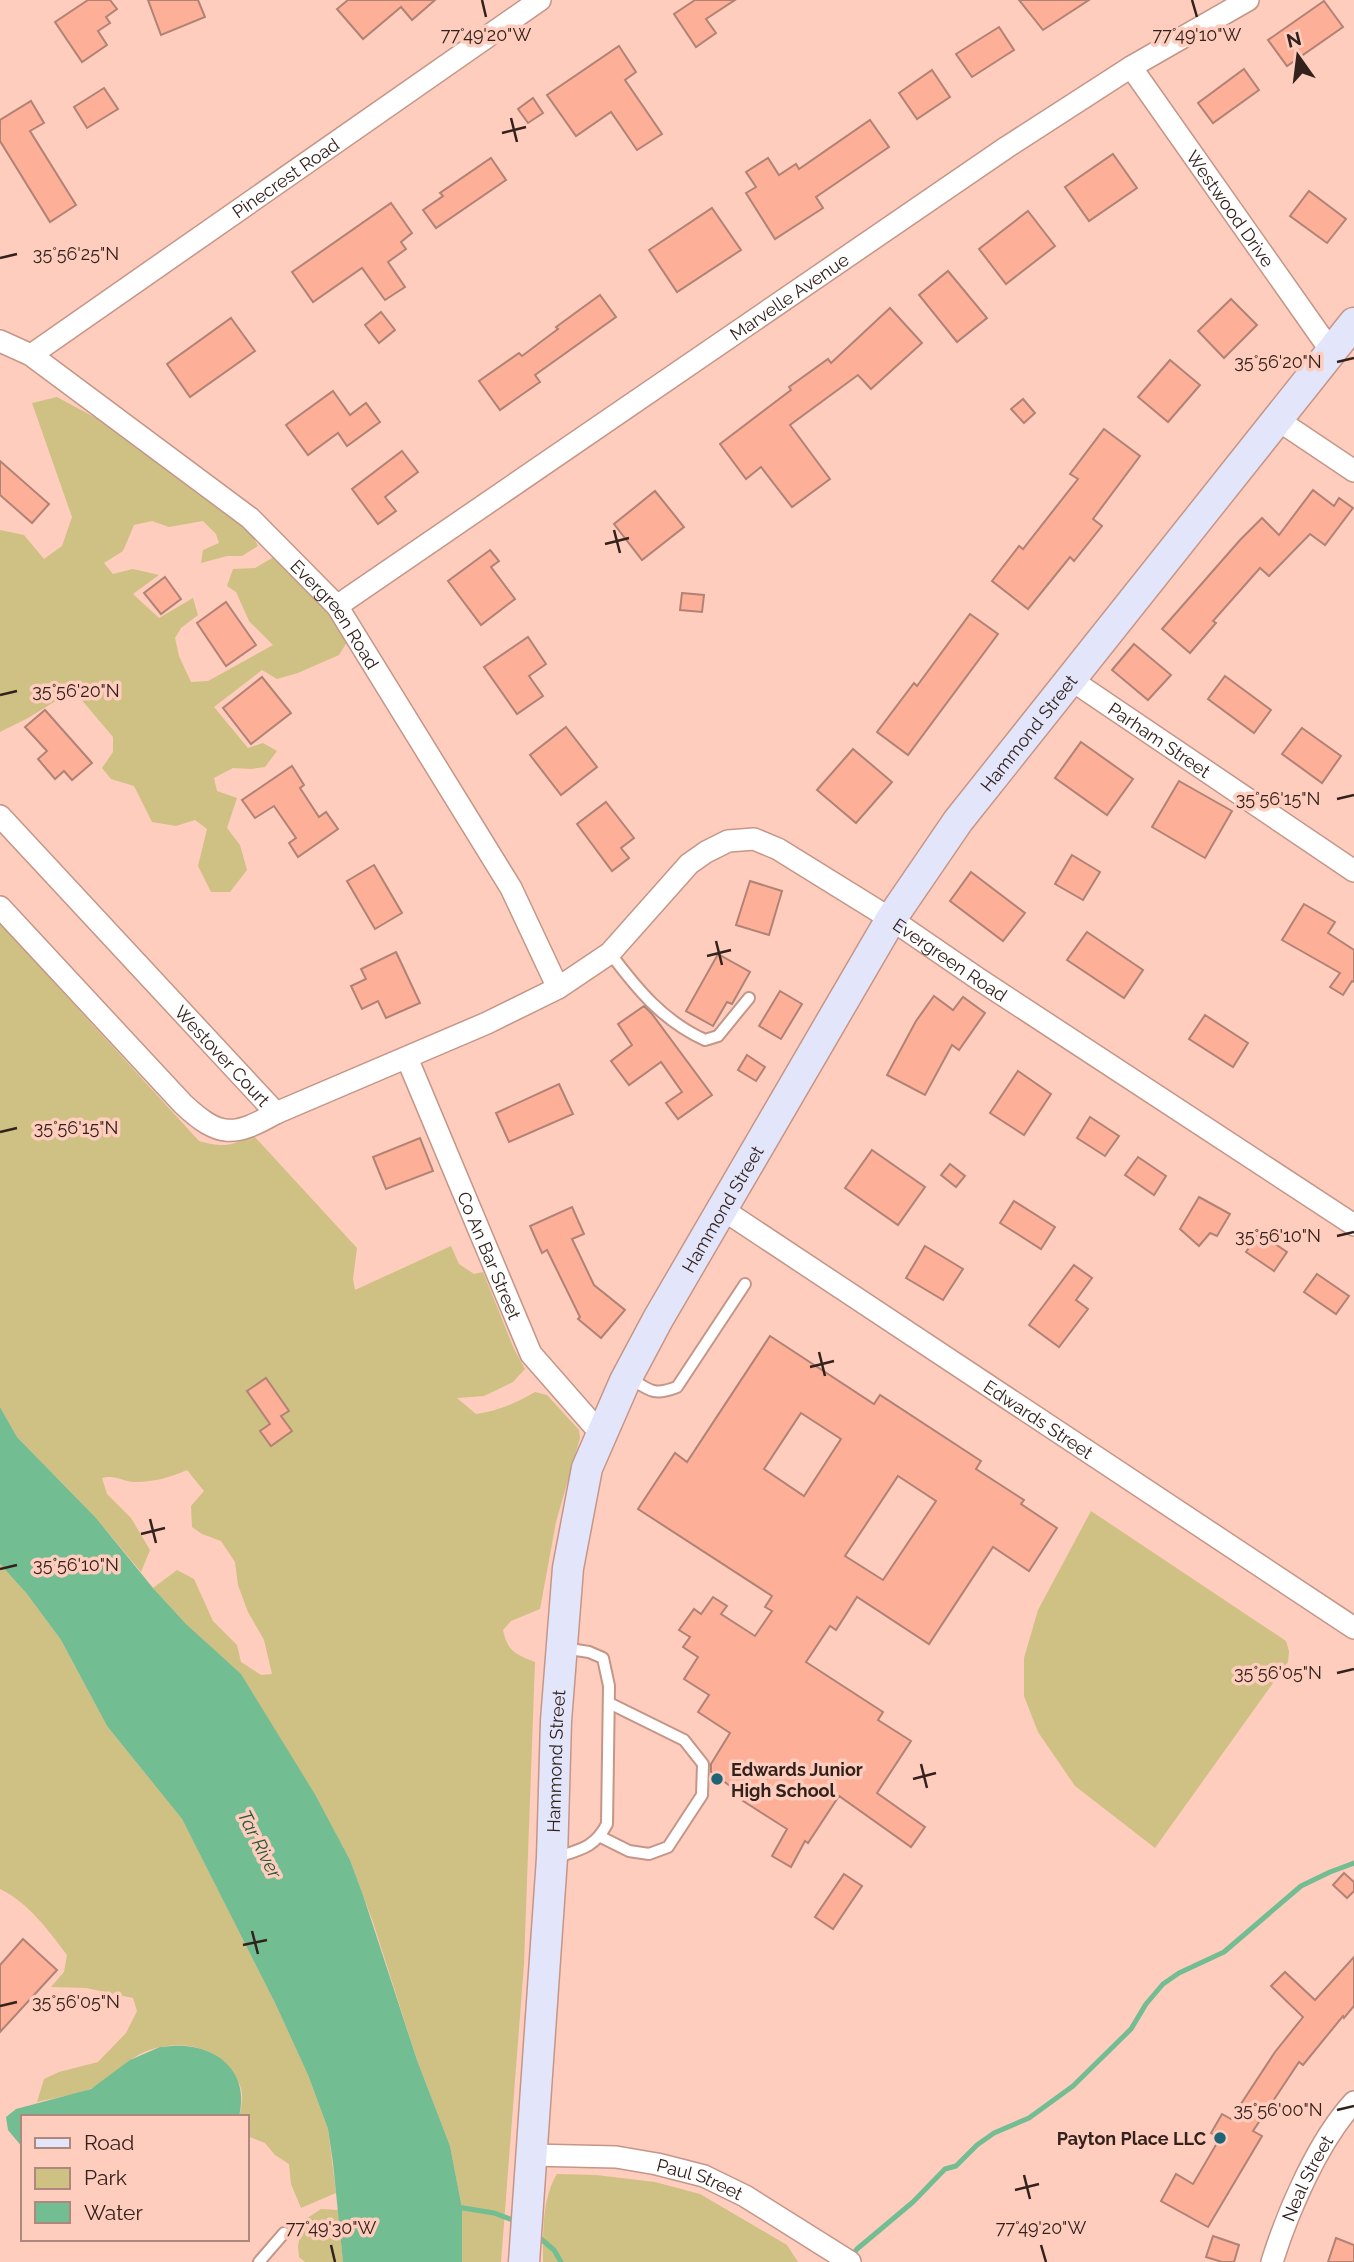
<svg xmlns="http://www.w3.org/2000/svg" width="1354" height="2262" font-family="Raleway,sans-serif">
<rect width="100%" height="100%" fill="#fecdbe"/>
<g fill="#cec183">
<path d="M 57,397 L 107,424 L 245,521 L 258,546 L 242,556 L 227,556 L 201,563 L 203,550 L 219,543 L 216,534 L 203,521 L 169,527 L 152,521 L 134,525 L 123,551 L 104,563 L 113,574 L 133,569 L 159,575 L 133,594 L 159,618 L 193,598 L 198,615 L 181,628 L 175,638 L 179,656 L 191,682 L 208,681 L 273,645 L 249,621 L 236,592 L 227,586 L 233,569 L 255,568 L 274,557 L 332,612 L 349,639 L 339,655 L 298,673 L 277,679 L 262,670 L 214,707 L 248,748 L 263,743 L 277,751 L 265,767 L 251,769 L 233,768 L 214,778 L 217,791 L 237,798 L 227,828 L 240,845 L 247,870 L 230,892 L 211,892 L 198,866 L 207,829 L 195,820 L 176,826 L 152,822 L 134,786 L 111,779 L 102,768 L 113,752 L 113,737 L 80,698 L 62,697 L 28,718 L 0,732 L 0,530 L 24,535 L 44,559 L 62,546 L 72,517 L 32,403 Z"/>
<path d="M 0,919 L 59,988 L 199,1141 C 224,1148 231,1146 253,1135 L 357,1248 L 353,1279 L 355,1290 L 451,1246 L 459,1264 L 474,1274 L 483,1272 L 514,1349 L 525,1369 L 513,1382 L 484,1396 L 457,1398 L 476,1414 C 497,1411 517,1403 535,1392 L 547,1395 L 579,1430 L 580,1438 L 556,1522 L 540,1609 L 511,1621 L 503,1630 C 508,1652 515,1654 535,1662 L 524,1964 L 501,2262 L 462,2262 L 462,2208 L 450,2146 L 417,2060 L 373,1922 L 350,1860 L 316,1796 L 187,1625 L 153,1588 L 177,1570 L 194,1579 L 213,1621 L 237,1645 L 241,1662 L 261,1675 L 272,1674 L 264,1640 L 248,1612 L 238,1585 L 235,1562 L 221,1541 L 202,1534 L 192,1527 L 191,1506 L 204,1491 L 187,1470 C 172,1477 154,1482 136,1482 C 123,1482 115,1474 102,1478 L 107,1494 L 131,1518 L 150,1550 L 141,1572 L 96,1518 L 17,1437 L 0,1407 Z"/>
<path d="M 1091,1511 L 1286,1641 L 1289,1651 L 1288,1662 L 1155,1848 L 1075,1786 L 1038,1732 L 1024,1696 L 1024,1658 L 1038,1610 Z"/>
<path d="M 0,1564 L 27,1594 L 61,1640 L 107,1726 L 182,1819 L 276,2005 L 308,2075 L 328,2129 L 336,2193 L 301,2208 L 291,2184 L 289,2164 L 275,2155 L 265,2143 L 247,2136 L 247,2117 L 239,2117 C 245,2094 243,2085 228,2067 C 206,2038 156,2040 129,2061 C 117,2070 104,2083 90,2089 C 73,2095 54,2098 37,2102 L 44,2079 L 59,2072 L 98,2062 L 126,2033 L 137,2011 L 133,1998 L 86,1988 L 51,1987 L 64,1972 L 67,1955 C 48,1930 29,1903 0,1889 Z"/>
<path d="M 557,2174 L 596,2175 L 655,2182 L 700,2194 L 787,2245 L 798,2262 L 543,2262 C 543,2234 542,2198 557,2174 Z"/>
<path d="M 321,2209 L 338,2210 L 343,2262 L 305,2262 L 299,2257 L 298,2246 L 303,2221 Z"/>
</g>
<g fill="#73bd92">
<path d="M 0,1407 L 17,1437 L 96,1518 L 153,1588 L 187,1625 L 241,1674 L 316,1796 L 350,1860 L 363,1895 L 417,2060 L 450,2146 L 462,2208 L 462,2262 L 343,2262 L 333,2163 L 328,2129 L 308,2075 L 276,2005 L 182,1819 L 107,1726 L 61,1640 L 27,1594 L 0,1564 Z"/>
<path d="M 172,2046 C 215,2043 251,2071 239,2117 L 23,2117 L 23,2148 L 8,2130 L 6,2117 L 16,2109 L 91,2089 L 130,2060 L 160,2047 Z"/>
</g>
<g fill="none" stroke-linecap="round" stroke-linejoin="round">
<g stroke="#73bd92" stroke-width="5">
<path d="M 457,2207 L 494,2213 L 518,2222"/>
<path d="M 535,2234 L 554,2250 L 561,2262"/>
<path d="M 851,2257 L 857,2249 L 913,2202 L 945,2169 L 956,2166 L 977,2145 L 994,2133 L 1029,2118 L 1073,2086 L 1131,2029 L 1146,2004 L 1163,1984 L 1179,1973 L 1224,1952 L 1301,1886 L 1330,1872 L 1354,1863"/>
</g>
</g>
<g fill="#fdaf98" stroke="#b08375" stroke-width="2" fill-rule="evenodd">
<path d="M 88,0 L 110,0 L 117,9 L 106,17 L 110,23 L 98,31 L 107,45 L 82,62 L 55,22 Z"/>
<path d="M 148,0 L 198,0 L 205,17 L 161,35 Z"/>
<path d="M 348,0 L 435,0 L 412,20 L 401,7 L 363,39 L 337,9 Z"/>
<path d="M 695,0 L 735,0 L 706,19 L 716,33 L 696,47 L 674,14 Z"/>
<path d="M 1019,0 L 1089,0 L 1043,30 Z"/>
<path d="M 1324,1 L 1343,27 L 1287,66 L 1268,40 Z"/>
<path d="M 999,27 L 1014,50 L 972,77 L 956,54 Z"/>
<path d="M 619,46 L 636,72 L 625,80 L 662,134 L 637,150 L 611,112 L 576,136 L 547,95 Z"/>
<path d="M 1244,69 L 1259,90 L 1213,123 L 1198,103 Z"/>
<path d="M 932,70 L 950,97 L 917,119 L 899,93 Z"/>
<path d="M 104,88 L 118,109 L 87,128 L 74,107 Z"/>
<path d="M 533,98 L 543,113 L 528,123 L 518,109 Z"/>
<path d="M 31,101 L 44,123 L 30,131 L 76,205 L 50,222 L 0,141 L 0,120 Z"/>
<path d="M 870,120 L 889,147 L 816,197 L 823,208 L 775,239 L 746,193 L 756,187 L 746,172 L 768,158 L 779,175 L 796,164 L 799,169 Z"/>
<path d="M 1113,154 L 1137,188 L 1089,221 L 1065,187 Z"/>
<path d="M 491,158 L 506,180 L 436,228 L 423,210 L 443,196 L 440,193 Z"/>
<path d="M 1309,191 L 1346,219 L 1327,243 L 1290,216 Z"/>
<path d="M 391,203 L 412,233 L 401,242 L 406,249 L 388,262 L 405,287 L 385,300 L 362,268 L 313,302 L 292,272 Z"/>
<path d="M 712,208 L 741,250 L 677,292 L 649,250 Z"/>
<path d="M 1028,211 L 1055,246 L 1006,284 L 979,249 Z"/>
<path d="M 948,271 L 987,318 L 957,342 L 919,295 Z"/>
<path d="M 600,295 L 616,317 L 535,375 L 540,382 L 500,410 L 479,381 L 519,353 L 522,356 L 558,329 L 556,327 Z"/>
<path d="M 1231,299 L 1257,325 L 1224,358 L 1198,331 Z"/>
<path d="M 890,308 L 922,343 L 871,389 L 858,375 L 790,425 L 830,479 L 792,507 L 761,467 L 746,479 L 720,444 L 791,390 L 789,387 L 828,359 L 831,363 Z"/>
<path d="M 381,312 L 395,330 L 379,343 L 365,325 Z"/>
<path d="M 231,318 L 255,351 L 190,397 L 167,364 Z"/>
<path d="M 1170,360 L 1200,385 L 1168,422 L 1138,397 Z"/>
<path d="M 333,391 L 350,415 L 366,403 L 380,422 L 347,446 L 338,433 L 308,455 L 286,425 Z"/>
<path d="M 1023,399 L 1035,413 L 1024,423 L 1011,409 Z"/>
<path d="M 1104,429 L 1140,456 L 1093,519 L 1102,526 L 1074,561 L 1070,557 L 1028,609 L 992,581 L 1019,546 L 1023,549 L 1078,479 L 1070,474 Z"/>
<path d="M 402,451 L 418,472 L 385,497 L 396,511 L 378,524 L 352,489 Z"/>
<path d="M 0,461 L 49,504 L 32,523 L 0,495 Z"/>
<path d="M 1313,490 L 1334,506 L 1339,498 L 1353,508 L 1325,545 L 1310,534 L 1269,576 L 1260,568 L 1213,621 L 1216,623 L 1190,653 L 1162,629 L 1240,540 L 1262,518 L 1279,535 Z"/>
<path d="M 655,491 L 684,527 L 642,560 L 614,524 Z"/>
<path d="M 490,550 L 499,561 L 491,567 L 515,599 L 481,625 L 448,581 Z"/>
<path d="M 165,577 L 181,599 L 161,614 L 144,593 Z"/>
<path d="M 682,593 L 704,595 L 702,612 L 680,610 Z"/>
<path d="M 226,602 L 256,645 L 226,666 L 197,623 Z"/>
<path d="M 970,614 L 998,634 L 908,755 L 877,732 L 914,683 L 917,686 Z"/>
<path d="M 528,637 L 546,664 L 529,676 L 543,696 L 517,714 L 484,667 Z"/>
<path d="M 1134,644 L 1171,675 L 1148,700 L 1112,670 Z"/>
<path d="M 1225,676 L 1271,710 L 1254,733 L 1208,699 Z"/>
<path d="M 262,677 L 291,713 L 251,744 L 223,708 Z"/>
<path d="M 45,710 L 92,763 L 72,780 L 64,771 L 55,779 L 38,759 L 47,751 L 25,727 Z"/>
<path d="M 566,727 L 597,767 L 561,795 L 530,755 Z"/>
<path d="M 1302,728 L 1341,756 L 1322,783 L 1282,754 Z"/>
<path d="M 1081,742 L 1133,779 L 1107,815 L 1055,778 Z"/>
<path d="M 853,749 L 892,782 L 856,823 L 817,790 Z"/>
<path d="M 292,766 L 304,785 L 300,788 L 319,817 L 326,812 L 338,829 L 298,857 L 289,843 L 296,838 L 274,806 L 255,818 L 242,800 Z"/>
<path d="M 1179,781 L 1232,811 L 1205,858 L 1152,827 Z"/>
<path d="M 606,802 L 634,838 L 621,848 L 629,858 L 612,871 L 577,824 Z"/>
<path d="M 1072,855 L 1100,872 L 1083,900 L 1055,884 Z"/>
<path d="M 374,865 L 402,913 L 375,929 L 347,881 Z"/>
<path d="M 971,872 L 1025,913 L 1003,941 L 950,901 Z"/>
<path d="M 750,881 L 782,891 L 769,935 L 736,925 Z"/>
<path d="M 1304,904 L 1335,922 L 1328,933 L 1354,950 L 1354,982 L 1352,981 L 1343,995 L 1330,987 L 1340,973 L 1282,940 Z"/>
<path d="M 1087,932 L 1143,970 L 1124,998 L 1067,960 Z"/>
<path d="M 396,952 L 420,1003 L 386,1018 L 378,1001 L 362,1009 L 351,986 L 366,979 L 361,969 Z"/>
<path d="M 718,954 L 750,972 L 732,1004 L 727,1002 L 713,1026 L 686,1011 Z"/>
<path d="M 780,991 L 802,1004 L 781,1039 L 759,1026 Z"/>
<path d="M 934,996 L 953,1010 L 963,997 L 985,1013 L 959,1050 L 952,1045 L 925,1095 L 887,1075 L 916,1021 Z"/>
<path d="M 644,1006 L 652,1014 L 712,1095 L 678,1119 L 666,1103 L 682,1092 L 661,1062 L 629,1085 L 611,1061 L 632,1045 L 618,1024 Z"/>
<path d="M 1205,1015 L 1248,1043 L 1233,1067 L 1189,1039 Z"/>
<path d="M 747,1055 L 765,1067 L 756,1081 L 738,1070 Z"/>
<path d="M 1018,1071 L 1051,1094 L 1024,1135 L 990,1113 Z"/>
<path d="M 559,1084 L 573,1114 L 509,1142 L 496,1113 Z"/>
<path d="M 1090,1117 L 1119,1136 L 1105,1156 L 1077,1138 Z"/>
<path d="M 420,1138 L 433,1171 L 386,1189 L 373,1157 Z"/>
<path d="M 872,1150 L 925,1187 L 898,1225 L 845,1188 Z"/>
<path d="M 1138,1157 L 1166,1176 L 1154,1195 L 1125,1175 Z"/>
<path d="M 950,1164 L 965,1176 L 956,1187 L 941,1175 Z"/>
<path d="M 1199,1197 L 1230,1214 L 1217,1236 L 1210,1233 L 1199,1246 L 1180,1229 Z"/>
<path d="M 1014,1201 L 1055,1227 L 1041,1249 L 1000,1223 Z"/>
<path d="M 572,1207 L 584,1234 L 572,1239 L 594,1285 L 625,1310 L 601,1338 L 578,1319 L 580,1317 L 547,1250 L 542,1253 L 530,1226 Z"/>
<path d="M 1259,1233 L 1287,1252 L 1274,1271 L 1246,1252 Z"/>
<path d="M 925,1246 L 963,1269 L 943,1300 L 906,1278 Z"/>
<path d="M 1074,1265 L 1092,1278 L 1076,1300 L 1088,1309 L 1059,1347 L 1029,1325 Z"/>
<path d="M 1317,1274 L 1349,1296 L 1336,1314 L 1304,1292 Z"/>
<path d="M 770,1336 L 874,1404 L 880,1395 L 981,1461 L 976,1469 L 1024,1500 L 1021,1504 L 1057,1528 L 1029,1571 L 993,1547 L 929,1644 L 857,1597 L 836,1630 L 830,1626 L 806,1662 L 883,1712 L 878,1720 L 911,1741 L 877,1793 L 925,1827 L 911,1847 L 839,1796 L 808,1843 L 805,1841 L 791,1867 L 772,1856 L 787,1829 L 743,1801 L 745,1797 L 711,1772 L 711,1764 L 730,1733 L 698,1712 L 709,1695 L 684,1679 L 698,1657 L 683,1647 L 690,1637 L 679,1630 L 694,1609 L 701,1614 L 713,1597 L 727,1606 L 721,1614 L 755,1636 L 772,1611 L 765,1607 L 772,1596 L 638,1509 L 675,1453 L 687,1462 ZM 801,1413 L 841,1439 L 804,1496 L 764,1469 ZM 898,1476 L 936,1501 L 883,1580 L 845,1556 Z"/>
<path d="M 266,1378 L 289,1411 L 281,1416 L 292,1431 L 271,1446 L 260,1431 L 270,1424 L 247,1391 Z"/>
<path d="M 1344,1873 L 1354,1882 L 1354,1891 L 1347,1898 L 1333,1885 Z"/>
<path d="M 844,1874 L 862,1886 L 833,1929 L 815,1917 Z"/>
<path d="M 23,1939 L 57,1970 L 0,2032 L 0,1965 Z"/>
<path d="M 1354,1957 L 1354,2006 L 1344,2018 L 1343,2016 L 1303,2065 L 1299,2062 L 1253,2131 L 1262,2136 L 1208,2227 L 1161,2201 L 1176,2174 L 1193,2184 L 1220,2138 L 1211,2133 L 1222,2114 L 1231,2119 L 1275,2052 L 1303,2017 L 1271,1986 L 1285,1972 L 1315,2000 Z"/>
<path d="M 1213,2236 L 1239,2245 L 1234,2262 L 1222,2262 L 1206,2257 Z"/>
<path d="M 1336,2238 L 1354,2245 L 1354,2262 L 1328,2262 Z"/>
</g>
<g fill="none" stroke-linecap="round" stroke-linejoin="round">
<defs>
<g id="lane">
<path d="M 610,953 C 637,989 663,1021 705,1040 L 718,1036 L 749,998"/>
<path d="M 630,1378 C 650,1391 654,1396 677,1387 L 745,1284"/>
<path d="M 601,1837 L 629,1851 L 649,1854 L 668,1847 L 702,1795 L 703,1764 L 684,1740 L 609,1703"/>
<path d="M 554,1858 C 578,1850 594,1849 607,1824 L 609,1686 L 603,1658 L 589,1652 L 563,1648"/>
<path d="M 259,2262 L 284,2233"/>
</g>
<g id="street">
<path id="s1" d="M 1131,67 L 1331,351"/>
<path id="s2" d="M 0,341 L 31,355 L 250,518 L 337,606 L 511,888 L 558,988"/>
<path id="s3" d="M 31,355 L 540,0"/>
<path d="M 1278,420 L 1354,471"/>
<path id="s4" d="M 337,606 L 1007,147 L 1131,67 L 1248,0"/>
<path id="s5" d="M 1070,679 L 1354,871"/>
<path id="s6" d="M 0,816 L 276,1113"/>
<path id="s7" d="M 0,907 L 183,1104 C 219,1138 234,1137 276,1113 L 487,1023 L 558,988 L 610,953 L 689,864 L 706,852 L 728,841 L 754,839 L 778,849 L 891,919 L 977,978 L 1354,1225"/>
<path id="s8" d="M 407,1058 L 531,1354 L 602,1435"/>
<path id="s9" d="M 722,1209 L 1354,1628"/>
<path id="s10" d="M 531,2155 L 616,2157 L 657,2164 L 704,2176 L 745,2196 L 850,2262"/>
<path id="s11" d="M 1272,2262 C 1288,2211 1318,2141 1354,2102"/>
</g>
<g id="secondary">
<path id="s12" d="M 524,2262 L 552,1858 L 556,1721 L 568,1568 L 587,1468 L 625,1381 L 658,1319 L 891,919 L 958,821 L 1354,323"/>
</g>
</defs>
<use href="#lane" stroke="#c49688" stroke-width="14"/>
<use href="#street" stroke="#c49688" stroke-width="24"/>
<use href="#secondary" stroke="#c49688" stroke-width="33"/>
<use href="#lane" stroke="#fff" stroke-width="10"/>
<use href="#street" stroke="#fff" stroke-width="21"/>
<use href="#secondary" stroke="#e3e6fb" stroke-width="30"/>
</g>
<path fill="none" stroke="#33211c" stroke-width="2.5" d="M 482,0 L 486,17M 1192,0 L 1197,17M 511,118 L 517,142M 502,133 L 526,127M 0,258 L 17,254M 1337,362 L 1354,358M 614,530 L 620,553M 605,544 L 629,538M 0,695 L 17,691M 1337,799 L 1354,795M 716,941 L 722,965M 707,956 L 731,950M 0,1132 L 17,1128M 1337,1236 L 1354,1232M 819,1352 L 825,1376M 810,1367 L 834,1361M 150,1519 L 156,1543M 141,1534 L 165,1528M 0,1569 L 17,1565M 1337,1673 L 1354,1669M 921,1764 L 927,1788M 913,1779 L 936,1773M 252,1931 L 258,1954M 243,1945 L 267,1940M 0,2006 L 17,2002M 1337,2110 L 1354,2106M 1024,2175 L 1030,2199M 1015,2190 L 1039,2184M 331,2245 L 335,2262M 1041,2245 L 1046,2262"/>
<g fill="#1f6576" stroke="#fecdbe" stroke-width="2.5">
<circle cx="717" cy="1779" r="7"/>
<circle cx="1220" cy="2138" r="7"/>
</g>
<g text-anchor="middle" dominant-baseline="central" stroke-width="7" stroke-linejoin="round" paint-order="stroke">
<g font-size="18" fill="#33211c" stroke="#fecdbe">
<text stroke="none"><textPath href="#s3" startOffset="310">Pinecrest Road</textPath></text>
<text stroke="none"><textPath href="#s1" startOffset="173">Westwood Drive</textPath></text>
<text stroke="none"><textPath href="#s4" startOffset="548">Marvelle Avenue</textPath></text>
<text stroke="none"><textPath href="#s2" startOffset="436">Evergreen Road</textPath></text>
<text stroke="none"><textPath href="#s12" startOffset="1657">Hammond Street</textPath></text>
<text stroke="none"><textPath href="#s5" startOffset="108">Parham Street</textPath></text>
<text stroke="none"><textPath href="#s7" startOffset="1166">Evergreen Road</textPath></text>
<text stroke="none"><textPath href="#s6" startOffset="327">Westover Court</textPath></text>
<text stroke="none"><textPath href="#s12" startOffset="1090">Hammond Street</textPath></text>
<text stroke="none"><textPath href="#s8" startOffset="214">Co An Bar Street</textPath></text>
<text stroke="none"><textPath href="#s9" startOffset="380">Edwards Street</textPath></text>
<text stroke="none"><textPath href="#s12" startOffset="502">Hammond Street</textPath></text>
<text stroke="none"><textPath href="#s11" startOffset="91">Neal Street</textPath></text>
<text stroke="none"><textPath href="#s10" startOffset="172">Paul Street</textPath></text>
</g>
<g font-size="18" font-weight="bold" fill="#33211c" stroke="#fecdbe" text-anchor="start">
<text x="731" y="1769">Edwards Junior<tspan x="731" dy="21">High School</tspan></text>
<text x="1206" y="2138" text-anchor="end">Payton Place LLC</text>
</g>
<g font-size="19" font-style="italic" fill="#22593b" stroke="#fecdbe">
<text transform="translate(260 1844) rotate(63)">Tar River</text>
</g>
</g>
<g font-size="18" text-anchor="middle" fill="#33211c" stroke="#fecdbe" stroke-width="7" stroke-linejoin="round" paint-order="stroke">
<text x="486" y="41">77°49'20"W</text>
<text x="1197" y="41">77°49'10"W</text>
<text x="76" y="260">35°56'25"N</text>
<text x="1278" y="368">35°56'20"N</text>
<text x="76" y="697">35°56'20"N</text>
<text x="1278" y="805">35°56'15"N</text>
<text x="76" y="1134">35°56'15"N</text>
<text x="1278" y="1242">35°56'10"N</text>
<text x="76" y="1571">35°56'10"N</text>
<text x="1278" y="1679">35°56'05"N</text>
<text x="76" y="2008">35°56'05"N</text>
<text x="1278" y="2116">35°56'00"N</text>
<text x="331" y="2234">77°49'30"W</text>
<text x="1041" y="2234">77°49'20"W</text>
</g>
<rect x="21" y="2115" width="228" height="126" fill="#fecdbe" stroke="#ad887d" stroke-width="2"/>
<rect x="35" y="2138" width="35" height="10" fill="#e3e6fb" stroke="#ad887d" stroke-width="2"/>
<text x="84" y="2150" font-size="21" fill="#33211c">Road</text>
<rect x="35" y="2168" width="35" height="21" fill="#cec183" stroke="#ad887d" stroke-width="2"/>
<text x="84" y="2185" font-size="21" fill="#33211c">Park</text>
<rect x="35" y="2202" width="35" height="21" fill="#73bd92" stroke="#ad887d" stroke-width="2"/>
<text x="84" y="2220" font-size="21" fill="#33211c">Water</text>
<g transform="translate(1298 56) rotate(346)" stroke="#fecdbe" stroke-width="5" paint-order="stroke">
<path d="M0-5L12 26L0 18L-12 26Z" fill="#33211c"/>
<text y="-10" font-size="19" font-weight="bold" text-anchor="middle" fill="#33211c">N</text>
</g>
</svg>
